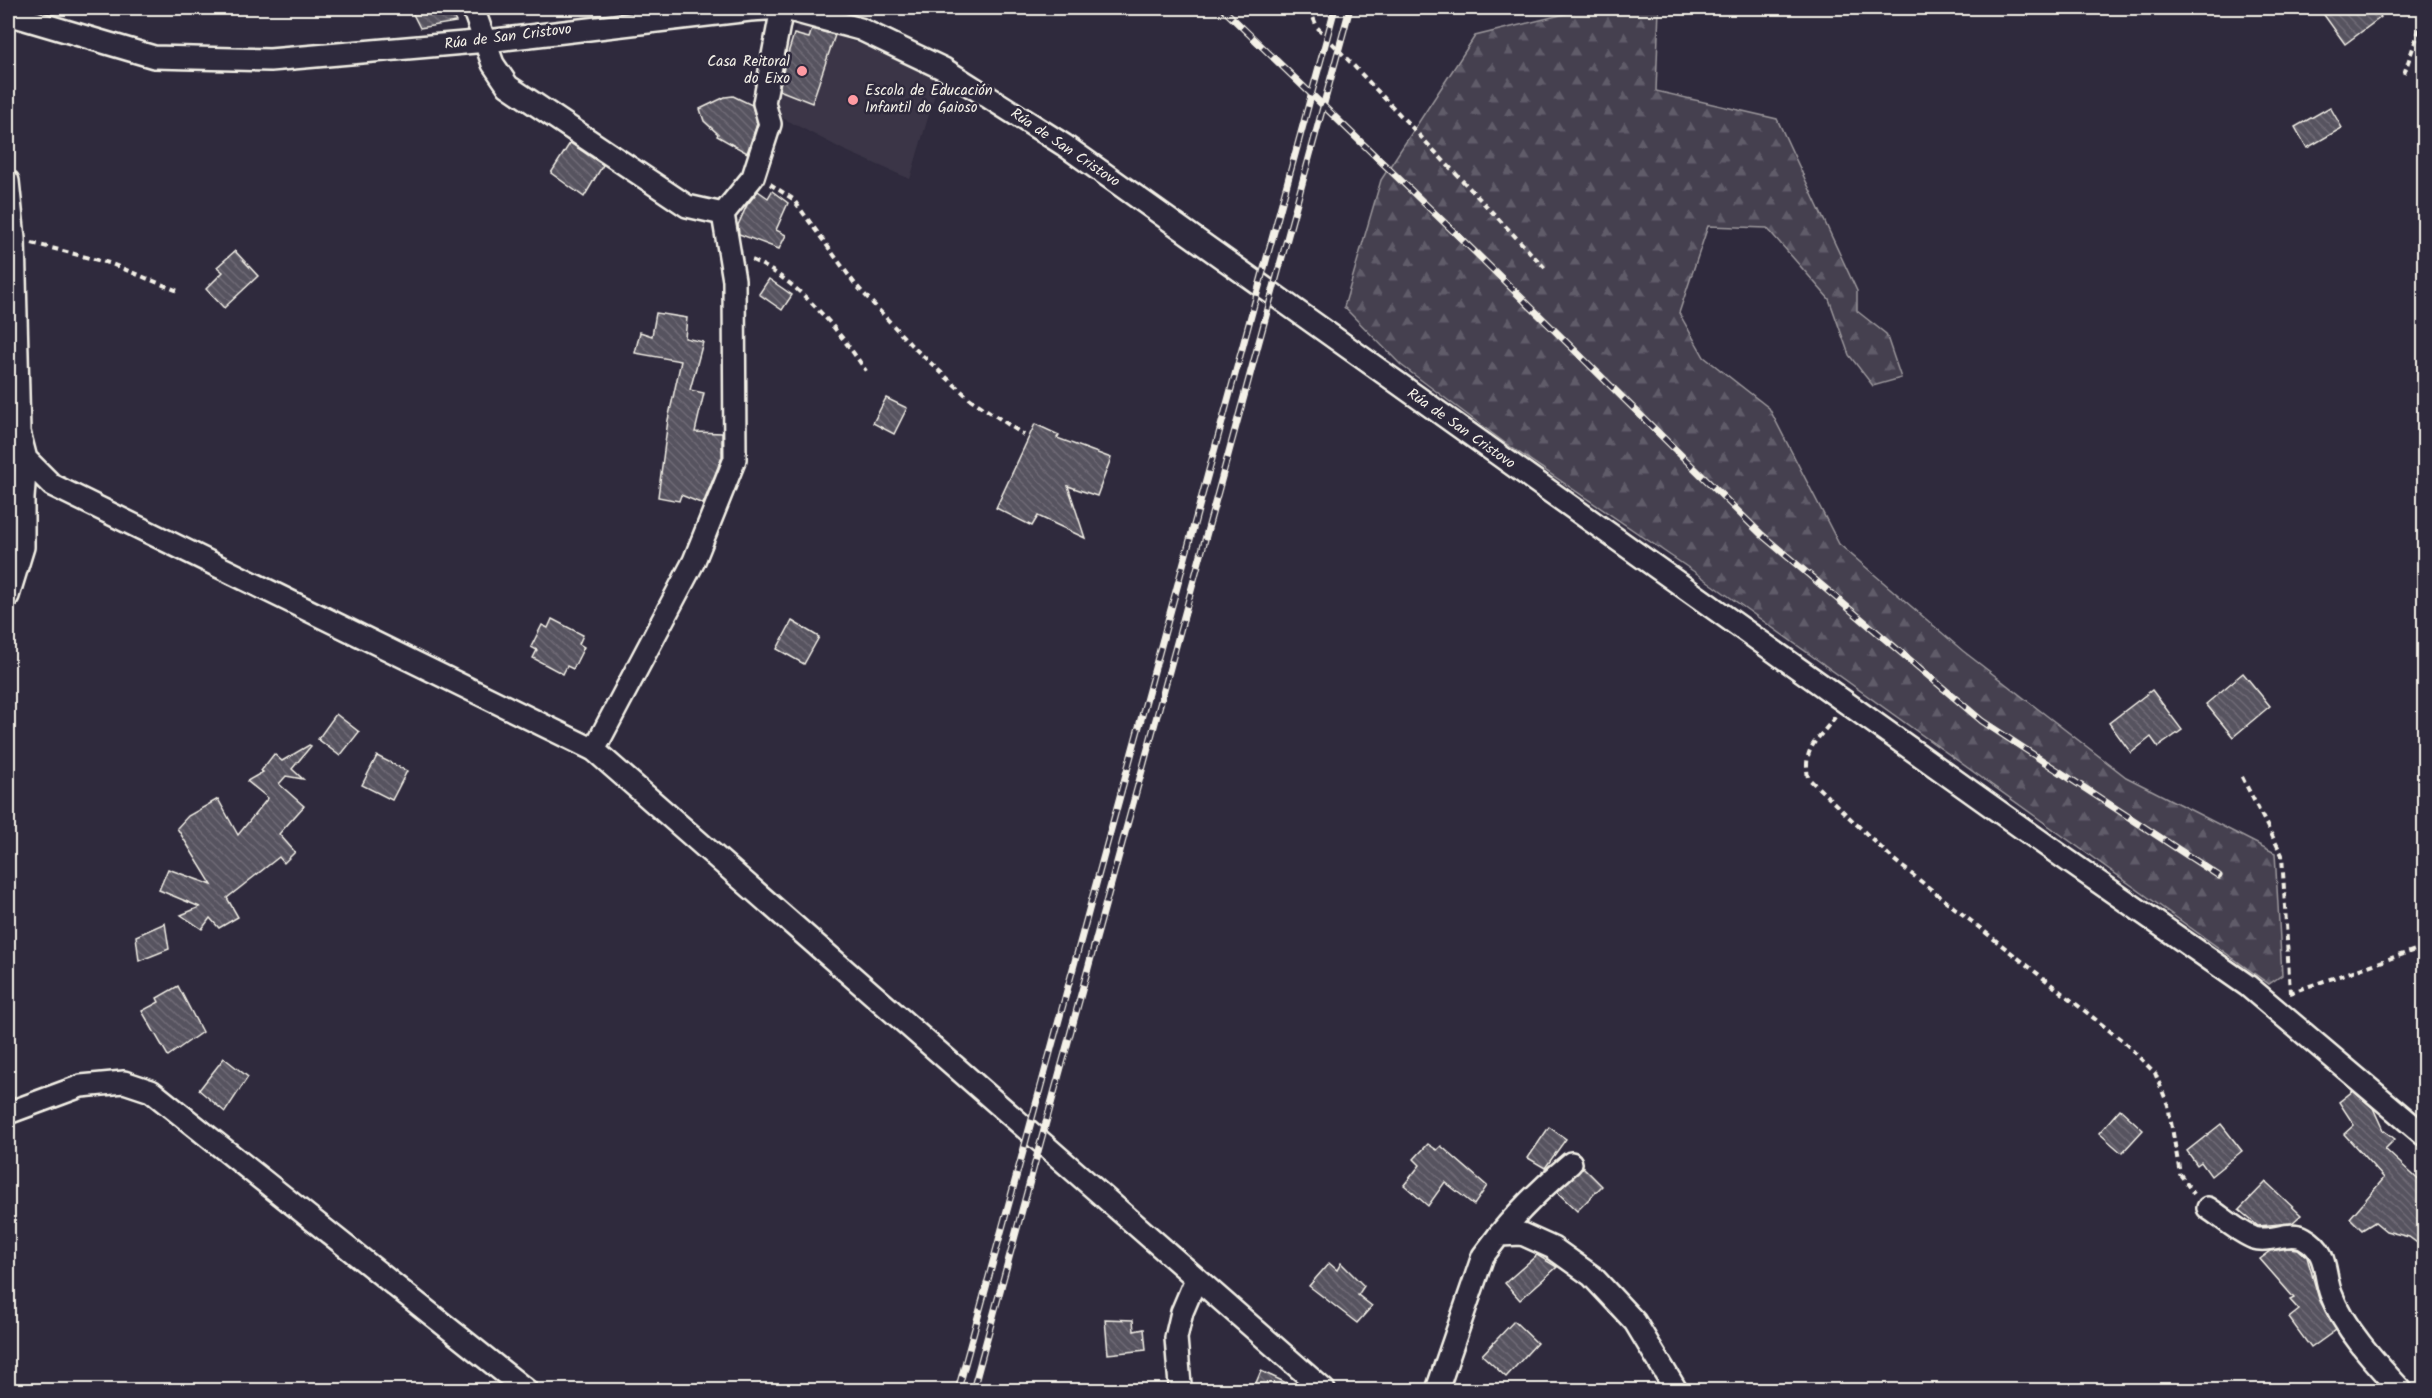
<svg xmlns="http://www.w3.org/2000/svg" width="2432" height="1398" font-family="Kalam,sans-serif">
<defs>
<pattern id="forest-firs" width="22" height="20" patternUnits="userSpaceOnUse" patternTransform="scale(1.5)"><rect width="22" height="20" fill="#454050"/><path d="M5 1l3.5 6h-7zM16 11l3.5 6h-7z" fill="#605c69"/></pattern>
<pattern id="building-back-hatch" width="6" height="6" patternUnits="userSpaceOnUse" patternTransform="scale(1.5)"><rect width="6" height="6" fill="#56525f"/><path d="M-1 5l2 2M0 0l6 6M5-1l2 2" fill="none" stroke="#6f6b76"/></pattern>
</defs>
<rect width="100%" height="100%" fill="#2f2a3d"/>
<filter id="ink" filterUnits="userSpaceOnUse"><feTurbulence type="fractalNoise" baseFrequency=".0167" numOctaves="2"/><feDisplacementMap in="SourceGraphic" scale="12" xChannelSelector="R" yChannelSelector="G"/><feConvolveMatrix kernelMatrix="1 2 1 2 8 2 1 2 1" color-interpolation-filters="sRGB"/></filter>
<g filter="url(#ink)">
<path fill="#3b3647" d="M 798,22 L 890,55 L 939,80 L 910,179 L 844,150 L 771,112 L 776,89 Z"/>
<path fill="url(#forest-firs)" stroke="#9c989c" stroke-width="1.5" d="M 1589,8 L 1659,8 L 1656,91 L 1777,119 L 1857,291 L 1857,311 L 1886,334 L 1901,378 L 1873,386 L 1849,355 L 1829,299 L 1767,228 L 1708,226 L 1679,313 L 1704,357 L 1769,408 L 1839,544 L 1963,651 L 2126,777 L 2275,853 L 2282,975 L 2269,984 L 1699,575 L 1505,443 L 1401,365 L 1344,307 L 1381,180 L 1475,36 Z"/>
<g fill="url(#building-back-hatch)" stroke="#f4f1e8" stroke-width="1.5">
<path d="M 410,8 L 448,8 L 456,22 L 420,28 Z"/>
<path d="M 2319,8 L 2374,8 L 2381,17 L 2345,44 Z"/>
<path d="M 812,29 L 835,35 L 812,103 L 779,90 L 785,63 L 794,34 L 809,38 Z"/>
<path d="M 733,96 L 752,105 L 757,124 L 747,153 L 717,136 L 718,134 L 704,121 L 700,109 L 725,97 Z"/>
<path d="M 2330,107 L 2342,128 L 2307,148 L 2295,127 Z"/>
<path d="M 570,143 L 603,165 L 584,197 L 551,173 Z"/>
<path d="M 758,191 L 768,198 L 772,191 L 788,203 L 776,230 L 786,235 L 779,249 L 739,234 L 738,225 L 747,205 Z"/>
<path d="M 235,251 L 258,276 L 224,308 L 206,289 L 223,272 L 217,267 Z"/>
<path d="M 769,279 L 792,295 L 782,310 L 759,294 Z"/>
<path d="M 656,313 L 687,318 L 685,338 L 703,342 L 690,390 L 704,393 L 695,432 L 722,433 L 722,457 L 703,504 L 681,495 L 679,501 L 658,497 L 668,420 L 681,361 L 635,353 L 640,332 L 652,336 Z"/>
<path d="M 886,398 L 907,408 L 894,434 L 873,423 Z"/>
<path d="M 1035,424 L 1059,435 L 1057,438 L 1111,458 L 1097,496 L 1068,486 L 1085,538 L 1038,516 L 1032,526 L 996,508 Z"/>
<path d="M 552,619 L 583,635 L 579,644 L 584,647 L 573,669 L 567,666 L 563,674 L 533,658 L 537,650 L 531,647 L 542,625 L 548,628 Z"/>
<path d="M 792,621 L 819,637 L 804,664 L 777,649 Z"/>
<path d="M 2243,673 L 2270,706 L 2233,737 L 2206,704 Z"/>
<path d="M 2152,690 L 2182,730 L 2158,747 L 2151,737 L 2131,753 L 2109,723 Z"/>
<path d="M 336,714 L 359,732 L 340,756 L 318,739 Z"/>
<path d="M 309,745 L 311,746 L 292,769 L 303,779 L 286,776 L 279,784 L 304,806 L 279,834 L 295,852 L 284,863 L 279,857 L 227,898 L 238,917 L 219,928 L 210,918 L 202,929 L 181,915 L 200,907 L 159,890 L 168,869 L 212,885 L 177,828 L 188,816 L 218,799 L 238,835 L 268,798 L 247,781 L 263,772 L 261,771 L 274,754 L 282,761 Z"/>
<path d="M 377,756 L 407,771 L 392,800 L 362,785 Z"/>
<path d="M 165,923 L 169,949 L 139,961 L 136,936 Z"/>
<path d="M 178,986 L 202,1032 L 168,1056 L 142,1011 L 159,1002 L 157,998 Z"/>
<path d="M 224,1058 L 248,1077 L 225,1112 L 199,1090 Z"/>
<path d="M 2353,1091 L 2373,1108 L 2383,1130 L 2395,1139 L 2385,1149 L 2424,1185 L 2424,1248 L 2409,1237 L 2386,1231 L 2375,1222 L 2362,1230 L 2350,1218 L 2384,1178 L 2344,1134 L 2354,1125 L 2339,1102 Z"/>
<path d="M 2120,1109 L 2143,1130 L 2122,1153 L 2099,1133 Z"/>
<path d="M 2221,1124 L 2242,1151 L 2211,1176 L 2201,1162 L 2197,1165 L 2187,1151 Z"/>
<path d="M 1549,1127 L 1566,1139 L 1545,1168 L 1528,1158 Z"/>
<path d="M 1428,1144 L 1437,1150 L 1441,1146 L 1487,1186 L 1474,1205 L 1445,1182 L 1428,1206 L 1404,1185 L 1420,1165 L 1414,1159 Z"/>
<path d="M 1583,1167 L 1602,1186 L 1577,1211 L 1557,1192 Z"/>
<path d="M 2266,1182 L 2301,1215 L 2292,1223 L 2258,1226 L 2239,1210 Z"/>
<path d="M 2288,1248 L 2298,1249 L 2307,1257 L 2319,1299 L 2336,1330 L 2311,1348 L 2289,1318 L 2299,1310 L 2290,1300 L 2294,1298 L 2260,1259 L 2271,1251 Z"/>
<path d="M 1537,1255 L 1557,1267 L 1520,1300 L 1505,1283 Z"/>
<path d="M 1329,1263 L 1337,1270 L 1341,1263 L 1364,1286 L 1358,1295 L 1372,1306 L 1357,1323 L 1309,1286 Z"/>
<path d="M 1105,1319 L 1133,1320 L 1134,1331 L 1144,1329 L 1146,1350 L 1108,1354 Z"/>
<path d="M 1514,1321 L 1537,1343 L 1506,1377 L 1482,1355 Z"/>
<path d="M 1261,1371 L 1301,1390 L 1253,1390 Z"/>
</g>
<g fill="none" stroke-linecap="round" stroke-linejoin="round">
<defs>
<g id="minor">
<path d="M 473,8 L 493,64 L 508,86 L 687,206 L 723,214"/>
<path d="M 8,14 L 154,57 L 270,60 L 487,41 L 750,10 L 782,8 L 860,29 L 944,69 L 1064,145 L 2064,858 L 2248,986 L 2424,1135"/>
<path d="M 8,181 L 14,239 L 19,432 L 26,459 L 52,485 L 594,750 L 1324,1390"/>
<path d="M 8,596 L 23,547 L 23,498 L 26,459"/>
<path d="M 594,750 L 694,561 L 735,459 L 734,280 L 723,214 L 753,177 L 770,124 L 764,103 L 782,8"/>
<path d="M 8,1113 L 81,1086 L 124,1082 L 151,1091 L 526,1390"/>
<path d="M 2208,1208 C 2222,1217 2238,1232 2254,1238 C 2270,1243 2290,1230 2304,1238 C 2329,1252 2323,1273 2331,1294 C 2344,1329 2376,1363 2401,1390"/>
<path d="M 1499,1235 C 1521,1208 1545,1185 1571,1163"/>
<path d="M 1180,1385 L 1176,1338 L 1182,1312 L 1196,1279"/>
<path d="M 1437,1390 L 1483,1256 L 1499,1235 L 1522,1234 L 1553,1248 L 1592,1276 L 1635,1322 L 1676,1390"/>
</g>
</defs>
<use href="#minor" stroke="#f4f1e8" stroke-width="26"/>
<g stroke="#f4f1e8" stroke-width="4" stroke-dasharray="6 4.5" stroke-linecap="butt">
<path d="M 1312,8 L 1311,12 L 1317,27 L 1545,268"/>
<path d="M 2404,74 L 2424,16"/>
<path d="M 770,184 L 793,199 L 855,284 L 911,345 L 969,398 L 1024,435"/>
<path d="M 32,243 L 109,263 L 178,291"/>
<path d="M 752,260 C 799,281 838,329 866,371"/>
<path d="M 1835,717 C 1817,742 1803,746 1808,778 L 1894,860 L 2124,1042 L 2155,1073 L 2168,1105 L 2180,1174 L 2194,1194"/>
<path d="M 2242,777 L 2282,855 L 2290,993"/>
<path d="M 2289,993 L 2424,947"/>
</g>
<use href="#minor" stroke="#2f2a3d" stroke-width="21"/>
<defs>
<g id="rail">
<path d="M 1222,8 L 1477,254 L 1762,535 L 1982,721 L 2219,876"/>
<path d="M 958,1390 L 1335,8"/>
<path d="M 973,1390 L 1350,8"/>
</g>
</defs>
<use href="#rail" stroke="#f4f1e8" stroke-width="7"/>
<use href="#rail" stroke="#2f2a3d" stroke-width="4.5" stroke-dasharray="14" stroke-linecap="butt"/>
</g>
</g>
<g fill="#ff9aa2" stroke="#2f2a3d" stroke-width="2">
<circle cx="802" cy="71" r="6"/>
<circle cx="853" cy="100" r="6"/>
</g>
<g text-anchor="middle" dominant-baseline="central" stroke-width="5" stroke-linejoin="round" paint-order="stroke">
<g font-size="15" fill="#f4f1e8" stroke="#2f2a3d">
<text transform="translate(508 37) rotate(-7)">Rúa de San Cristovo</text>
<text transform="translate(1065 148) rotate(34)">Rúa de San Cristovo</text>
<text transform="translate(1461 429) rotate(35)">Rúa de San Cristovo</text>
</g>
<g font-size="15" fill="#f4f1e8" stroke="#2f2a3d" text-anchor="end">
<text x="790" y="62">Casa Reitoral<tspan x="790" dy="17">do Eixo</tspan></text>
<text x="865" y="91" text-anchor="start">Escola de Educación<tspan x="865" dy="17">Infantil do Gaioso</tspan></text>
</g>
</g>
<rect width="2432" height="1398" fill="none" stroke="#2f2a3d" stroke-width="30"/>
<rect x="15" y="15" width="2402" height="1368" fill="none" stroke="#f4f1e8" stroke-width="2" filter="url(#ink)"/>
</svg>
